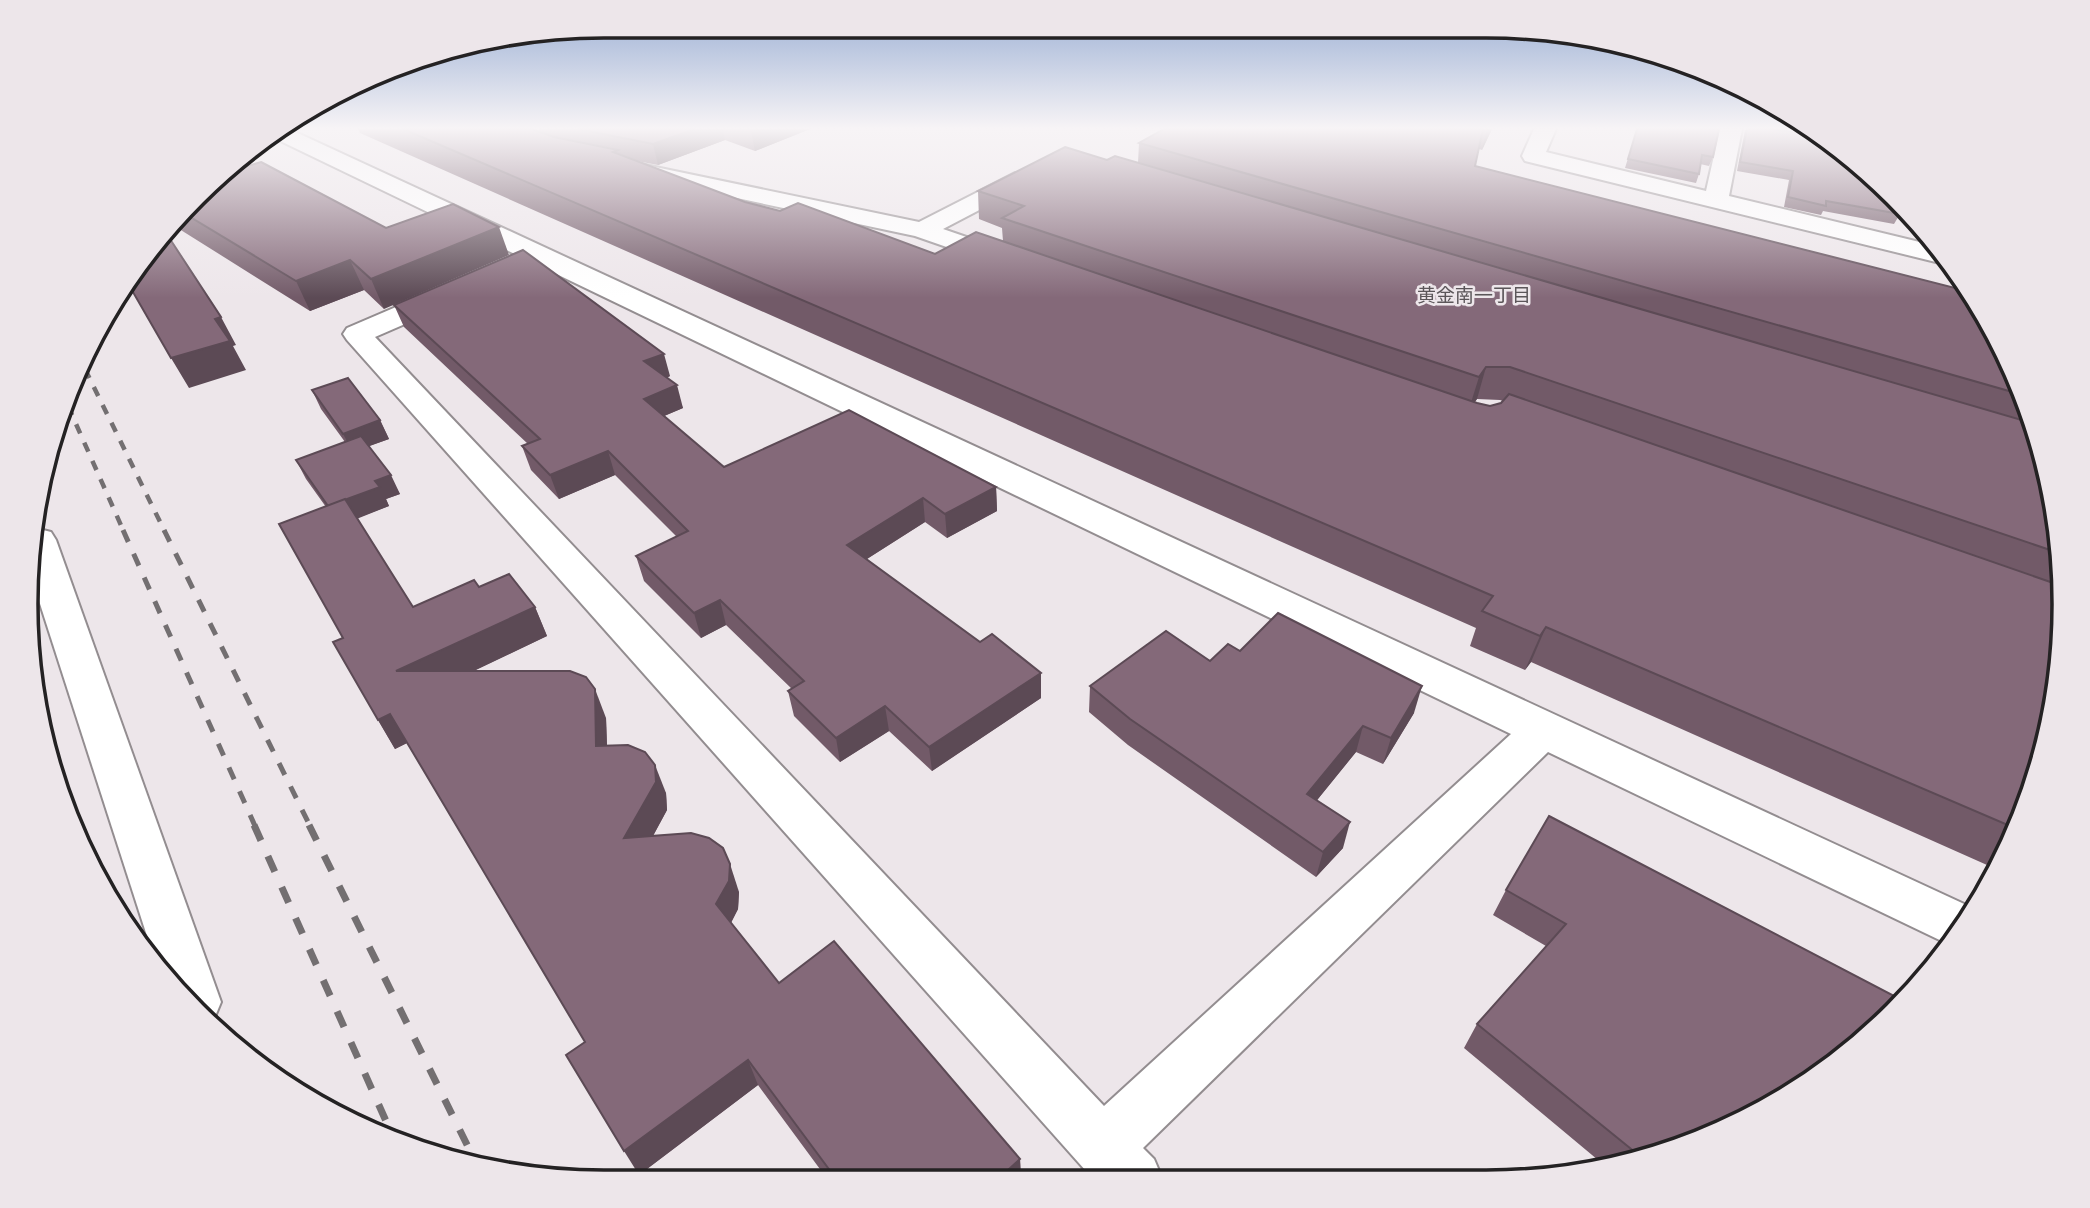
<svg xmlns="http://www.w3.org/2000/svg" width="2090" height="1208" font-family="'Source Sans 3','Noto Sans JP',sans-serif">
<rect width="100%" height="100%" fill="#ede6ea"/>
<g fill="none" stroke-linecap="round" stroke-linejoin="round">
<defs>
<g id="minor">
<path d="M 283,129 L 289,129 L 1975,909 L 1950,945 L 1548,752 L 1143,1148 L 1154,1159 L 1163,1180 L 1094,1180 L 347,340 L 343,334 L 347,328 L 438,289 L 458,289 L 462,295 L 458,301 L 375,337 L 1104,1106 L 1511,734 L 270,136 Z"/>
<path d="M 1534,129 L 1556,129 L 1546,152 L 1706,191 L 1720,129 L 1742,129 L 1729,196 L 1936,246 L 1949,262 L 1944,264 L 1525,161 L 1522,156 Z"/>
<path d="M 641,164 L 919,222 L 1015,173 L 1031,173 L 1035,178 L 1031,183 L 943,229 L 1016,254 L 1020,260 L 1016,266 L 1007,268 L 915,236 L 633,176 L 630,171 L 633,166 Z"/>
<path d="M 39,529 L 51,532 L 56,540 L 221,1002 L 214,1019 L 157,967 L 33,582 Z"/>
</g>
</defs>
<use href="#minor" stroke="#938d90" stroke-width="4"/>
<use href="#minor" fill="#fff" fill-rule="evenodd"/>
<g stroke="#736f71" stroke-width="4.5" stroke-dasharray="10 10" stroke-linecap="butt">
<path d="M 85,369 L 165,532"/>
<path d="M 68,406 L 124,532"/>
</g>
<g stroke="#736f71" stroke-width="5" stroke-dasharray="13 13" stroke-linecap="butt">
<path d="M 123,530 L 255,826"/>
<path d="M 164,530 L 310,826"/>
</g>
<g stroke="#736f71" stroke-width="7" stroke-dasharray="17 17" stroke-linecap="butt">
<path d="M 254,825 L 394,1139"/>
<path d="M 309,825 L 476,1163"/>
</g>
</g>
<g fill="#725a68" fill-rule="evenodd">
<path d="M 358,129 L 532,129 L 539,132 L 539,129 L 810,129 L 755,151 L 725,140 L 658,165 L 637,161 L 745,202 L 935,254 L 1003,241 L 1002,228 L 979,219 L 978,191 L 1107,160 L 1138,163 L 1139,143 L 1164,129 L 1492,129 L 1482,150 L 1479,149 L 1475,166 L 2020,383 L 2053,491 L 2063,599 L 2058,614 L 2020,825 L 1996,869 L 1531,662 L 1525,670 L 1470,646 L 1476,628 L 360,133 ZM 1477,399 L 1500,400 L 1503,401 L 1501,403 L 1490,406 L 1475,402 Z"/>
<path d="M 1637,129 L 1713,157 L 1709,166 L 1700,164 L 1699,174 L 1696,183 L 1625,168 Z"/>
<path d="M 1770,129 L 1900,214 L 1894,224 L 1823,211 L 1821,215 L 1784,207 L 1789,180 L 1737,171 L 1745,130 Z"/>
<path d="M 228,172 L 386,228 L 384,309 L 364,290 L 310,311 L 176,227 Z"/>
<path d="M 394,305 L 670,376 L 667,378 L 683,408 L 664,416 L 724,467 L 996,487 L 997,511 L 947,538 L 925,522 L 867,559 L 1041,698 L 932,771 L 889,731 L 840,762 L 794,716 L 788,691 L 792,689 L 726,625 L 701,638 L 644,581 L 636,556 L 677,537 L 615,475 L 559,499 L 531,470 L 522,446 L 528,444 L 404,327 Z"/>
<path d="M 312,390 L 380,420 L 389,439 L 369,446 L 400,494 L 386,499 L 389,506 L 357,518 L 413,607 L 479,587 L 535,607 L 547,636 L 473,671 L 606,718 L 607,746 L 666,793 L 667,810 L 653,836 L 739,892 L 738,909 L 731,923 L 779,983 L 1020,1159 L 1021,1180 L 828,1180 L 758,1085 L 639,1175 L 585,1042 L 407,743 L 395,749 L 378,720 L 343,638 L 326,507 L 306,479 L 296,460 L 345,442 L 321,409 Z"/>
<path d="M 1240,651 L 1414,713 L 1383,764 L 1356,752 L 1317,800 L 1343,848 L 1316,877 L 1128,745 L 1089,712 L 1090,686 L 1210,661 Z"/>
<path d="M 1549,816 L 1671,1151 L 1604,1165 L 1464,1048 L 1477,1024 L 1546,946 L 1493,915 L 1506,890 Z"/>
</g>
<g fill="#5c4a55">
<path d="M 695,129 L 723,129 L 725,140 L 658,165 L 653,144 Z"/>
<path d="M 755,129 L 810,129 L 755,151 L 751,131 Z"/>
<path d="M 1487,129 L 1492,129 L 1482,150 Z"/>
<path d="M 499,227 L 509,255 L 384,309 L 371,279 Z"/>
<path d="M 350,260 L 364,290 L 310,311 L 296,281 Z"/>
<path d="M 221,317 L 236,345 L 233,346 L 246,370 L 189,388 L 171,358 L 215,319 Z"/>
<path d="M 664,354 L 670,376 L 651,384 L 644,361 Z"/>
<path d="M 1486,367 L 1477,399 L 1469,409 L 1479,377 Z"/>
<path d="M 677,385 L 683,408 L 650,422 L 644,399 Z"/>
<path d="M 380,420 L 389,439 L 353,452 L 343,434 Z"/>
<path d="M 608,451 L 615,475 L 559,499 L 550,475 Z"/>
<path d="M 391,475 L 400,494 L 386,499 L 389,506 L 339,526 L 329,507 L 375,481 Z"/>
<path d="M 996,487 L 997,511 L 947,538 L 945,514 Z"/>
<path d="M 923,498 L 925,522 L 851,569 L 847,545 Z"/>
<path d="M 720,600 L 726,625 L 701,638 L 694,613 Z"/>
<path d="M 535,607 L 547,636 L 413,700 L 396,671 Z"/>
<path d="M 1546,627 L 1531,662 L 1525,670 L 1540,636 Z"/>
<path d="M 1041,673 L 1041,698 L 932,771 L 929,747 Z"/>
<path d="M 1422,686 L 1414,713 L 1383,764 L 1391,738 Z"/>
<path d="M 595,689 L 606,718 L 608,775 L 596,746 Z"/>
<path d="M 885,706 L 889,731 L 840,762 L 836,738 Z"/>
<path d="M 390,714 L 407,743 L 395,749 L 378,720 Z"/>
<path d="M 1363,726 L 1356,752 L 1301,820 L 1307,794 Z"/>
<path d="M 655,765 L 666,793 L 667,810 L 636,867 L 624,838 Z"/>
<path d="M 1350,822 L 1343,848 L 1316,877 L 1323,852 Z"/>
<path d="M 730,864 L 739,892 L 738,909 L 726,932 L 716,904 Z"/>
<path d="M 748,1060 L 758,1085 L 639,1175 L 624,1151 Z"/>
<path d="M 1020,1159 L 1021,1180 L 997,1180 Z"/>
</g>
<g fill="#846979" stroke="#5c4a55" stroke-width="2">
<path d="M 403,129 L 532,129 L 554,137 L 618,150 L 613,152 L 745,202 L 780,211 L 798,203 L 935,254 L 976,232 L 1477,403 L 1490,406 L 1501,403 L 1509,394 L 2062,586 L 2063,599 L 2058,614 L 2063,616 L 2053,716 L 2020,825 L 2017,829 L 1546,627 L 1540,636 L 1482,611 L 1493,596 Z"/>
<path d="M 578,129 L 695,129 L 653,144 Z"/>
<path d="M 1164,129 L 1483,129 L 1475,166 L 1971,292 L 2020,383 L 2023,395 L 1139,143 Z"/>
<path d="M 1637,129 L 1719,129 L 1713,157 L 1702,155 L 1699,174 L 1628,159 Z"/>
<path d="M 1747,129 L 1770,129 L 1821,135 L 1894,195 L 1899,201 L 1900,214 L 1826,201 L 1826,206 L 1788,197 L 1793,171 L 1740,162 Z"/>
<path d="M 1065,147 L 1107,160 L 1115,156 L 2032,423 L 2053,491 L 2059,553 L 1510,367 L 1486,367 L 1479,377 L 1002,218 L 1024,206 L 978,191 Z"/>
<path d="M 261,162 L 386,228 L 453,204 L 499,227 L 371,279 L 350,260 L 296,281 L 187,215 L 228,172 Z"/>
<path d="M 168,236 L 221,317 L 215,319 L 230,341 L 171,358 L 126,280 Z"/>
<path d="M 523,250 L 664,354 L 644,361 L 677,385 L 644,399 L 724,467 L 849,410 L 996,487 L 945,514 L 923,498 L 847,545 L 980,642 L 992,634 L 1041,673 L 929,747 L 885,706 L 836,738 L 788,691 L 804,681 L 720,600 L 694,613 L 636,556 L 688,531 L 608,451 L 550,475 L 522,446 L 540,439 L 394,305 Z"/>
<path d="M 348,378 L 380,420 L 343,434 L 312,390 Z"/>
<path d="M 361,436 L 391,475 L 375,481 L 380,487 L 328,506 L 296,460 Z"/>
<path d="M 345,499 L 413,607 L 474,580 L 479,587 L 509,574 L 535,607 L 396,671 L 570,671 L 586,677 L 595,689 L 596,746 L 628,745 L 645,752 L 655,765 L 656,782 L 624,838 L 691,833 L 709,838 L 723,848 L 730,864 L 729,881 L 716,904 L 779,983 L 834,941 L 1020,1159 L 997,1180 L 837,1180 L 748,1060 L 624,1151 L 566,1055 L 585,1042 L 390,714 L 378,720 L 333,642 L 343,638 L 279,524 Z"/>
<path d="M 1278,613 L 1422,686 L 1391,738 L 1363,726 L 1307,794 L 1350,822 L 1323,852 L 1130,719 L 1090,686 L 1166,631 L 1210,661 L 1228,644 L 1240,651 Z"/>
<path d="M 1549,816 L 1898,998 L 1893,1014 L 1775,1104 L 1671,1151 L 1641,1157 L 1477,1024 L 1566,924 L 1506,890 Z"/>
<path d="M 1039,1172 L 1046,1180 L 1030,1180 Z"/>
</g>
<linearGradient id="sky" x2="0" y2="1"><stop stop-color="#98add3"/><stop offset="0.43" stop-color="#f7f4f6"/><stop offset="1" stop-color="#f7f4f6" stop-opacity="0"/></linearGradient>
<rect width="2090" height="298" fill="url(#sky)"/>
<g text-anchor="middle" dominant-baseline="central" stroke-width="5" stroke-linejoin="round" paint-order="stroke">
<g font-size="19" fill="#5b5659" stroke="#ede6ea">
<text x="1474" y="296">黄金南一丁目</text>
</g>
</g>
<path d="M0 0H2090V1208H0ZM604 38H1486A566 566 0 0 1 2052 604V604A566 566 0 0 1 1486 1170H604A566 566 0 0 1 38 604V604A566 566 0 0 1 604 38Z" fill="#ede6ea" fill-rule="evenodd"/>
<path fill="none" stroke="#242223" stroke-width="3.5" d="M604 38H1486A566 566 0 0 1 2052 604V604A566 566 0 0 1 1486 1170H604A566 566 0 0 1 38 604V604A566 566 0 0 1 604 38Z"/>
</svg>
